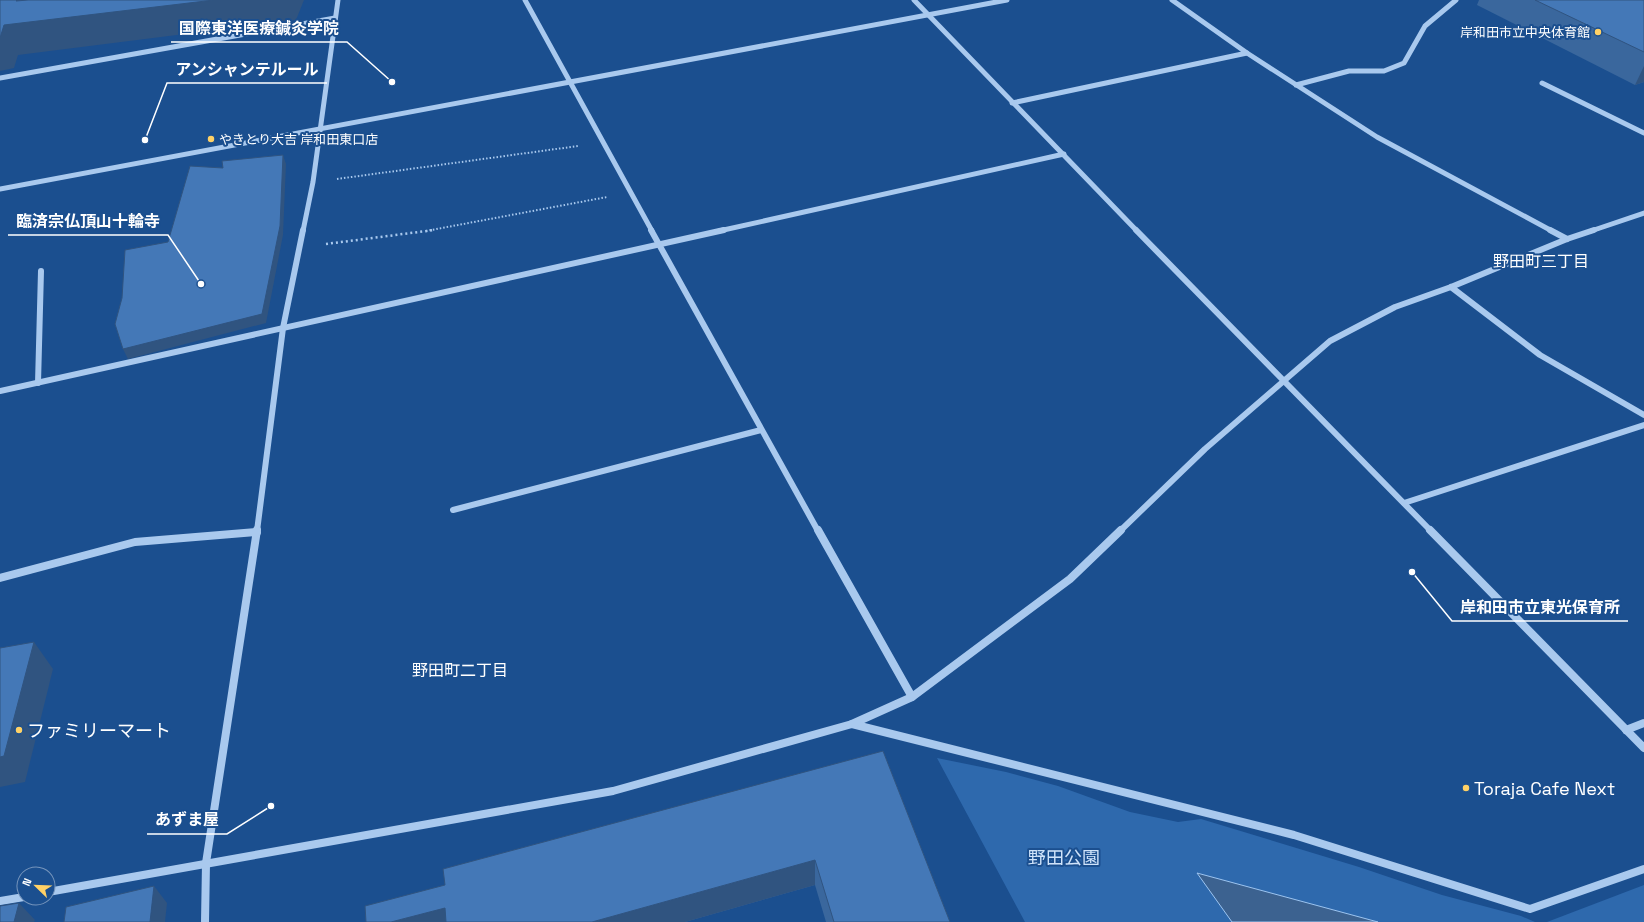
<svg xmlns="http://www.w3.org/2000/svg" width="1644" height="922" font-family="'Space Grotesk','Noto Sans JP',sans-serif">
<rect width="100%" height="100%" fill="#1b4f8f"/>
<g fill="#2e69ad">
<path d="M 937,758 L 1006,772 L 1058,786 L 1130,812 L 1178,822 L 1201,819 L 1359,867 L 1442,895 L 1521,916 L 1535,922 L 1025,922 Z"/>
<path d="M 1644,885 L 1644,922 L 1547,922 Z"/>
</g>
<path fill="#3c6290" stroke="#9cc4f0" d="M 1197,873 L 1378,922 L 1232,922 Z"/>
<g fill="none" stroke-linecap="round" stroke-linejoin="round">
<g stroke="#a9c9ee" stroke-width="2" stroke-dasharray="1.5 2" stroke-linecap="butt">
<path d="M 337,179 L 578,146"/>
<path d="M 426,231 L 607,197"/>
</g>
<path stroke="#a9c9ee" stroke-width="2.5" stroke-dasharray="2 3" stroke-linecap="butt" d="M 326,244 L 434,230"/>
<g stroke="#a9c9ee" stroke-width="5">
<path d="M 525,0 L 652,231"/>
<path d="M 914,0 L 1137,231"/>
<path d="M 1172,0 L 1247,53 L 1377,137 L 1552,231"/>
<path d="M 0,78 L 335,18"/>
<path d="M 1542,83 L 1644,133"/>
<path d="M 1296,85 L 1349,71 L 1384,71 L 1404,63 L 1425,26 L 1456,0"/>
<path d="M 1012,103 L 1247,53"/>
<path d="M 0,189 L 1007,0"/>
<path d="M 303,231 L 313,182 L 338,0"/>
<path d="M 719,231 L 1064,154"/>
<path d="M 1591,231 L 1644,213"/>
</g>
<g stroke="#a9c9ee" stroke-width="6">
<path d="M 651,230 L 818,531"/>
<path d="M 1136,230 L 1431,531"/>
<path d="M 1550,230 L 1567,239"/>
<path d="M 1451,287 L 1540,355 L 1644,415"/>
<path d="M 38,383 L 41,271"/>
<path d="M 0,391 L 724,230"/>
<path d="M 1404,503 L 1644,425"/>
<path d="M 453,510 L 761,430"/>
<path d="M 257,531 L 283,328 L 303,230"/>
<path d="M 1120,531 L 1205,449 L 1330,341 L 1395,307 L 1451,287 L 1567,239 L 1594,230"/>
</g>
<g stroke="#a9c9ee" stroke-width="8">
<path d="M 818,530 L 912,697"/>
<path d="M 1430,530 L 1644,748"/>
<path d="M 0,578 L 135,542 L 257,532"/>
<path d="M 852,724 L 1294,835 L 1530,909 L 1644,869"/>
<path d="M 1626,730 L 1644,723"/>
<path d="M 48,892 L 613,791 L 852,724 L 912,697 L 1070,579 L 1121,530"/>
<path d="M 0,901 L 24,897"/>
<path d="M 205,922 L 206,863 L 257,530"/>
</g>
</g>
<g fill="#3a679d">
<path d="M 1479,0 L 1644,0 L 1644,82 L 1635,85 L 1477,5 Z"/>
<path d="M 883,751 L 950,922 L 826,922 L 815,885 L 685,922 L 366,922 L 445,885 Z"/>
</g>
<g fill="#305480">
<path d="M 17,0 L 304,0 L 296,20 L 18,55 L 14,68 L 0,71 L 0,38 L 4,25 Z"/>
<path d="M 1644,66 L 1644,82 L 1635,85 Z"/>
<path d="M 283,155 L 286,164 L 283,235 L 266,323 L 128,359 L 123,349 Z"/>
<path d="M 34,642 L 53,669 L 25,782 L 0,787 L 0,757 Z"/>
<path d="M 815,860 L 815,885 L 685,922 L 592,922 Z"/>
<path d="M 154,886 L 167,903 L 165,922 L 150,922 Z"/>
<path d="M 19,903 L 35,920 L 34,922 L 14,922 Z"/>
<path d="M 445,908 L 452,922 L 391,922 Z"/>
</g>
<g fill="#4478b7" stroke="#305480">
<path d="M 0,0 L 17,0 L 16,1 L 28,0 L 214,0 L 4,25 L 0,38 Z"/>
<path d="M 1535,0 L 1644,0 L 1644,52 Z"/>
<path d="M 283,155 L 280,226 L 262,314 L 123,349 L 115,324 L 122,298 L 125,250 L 168,242 L 190,166 L 223,168 L 222,161 Z"/>
<path d="M 34,642 L 4,756 L 0,757 L 0,648 Z"/>
<path d="M 883,751 L 950,922 L 834,922 L 815,860 L 592,922 L 446,922 L 445,908 L 391,922 L 366,922 L 365,906 L 445,885 L 443,869 Z"/>
<path d="M 154,886 L 150,922 L 64,922 L 66,907 Z"/>
<path d="M 19,903 L 14,922 L 0,922 L 0,906 Z"/>
</g>
<g fill="#ffd166" stroke="#1b4f8f" stroke-width="1.5">
<circle cx="1598" cy="32" r="4"/>
<circle cx="211" cy="139" r="4"/>
<circle cx="19" cy="730" r="4"/>
<circle cx="1466" cy="788" r="4"/>
</g>
<g text-anchor="middle" dominant-baseline="central" stroke-width="4" stroke-linejoin="round" paint-order="stroke">
<g font-size="13" fill="#fff" stroke="#1b4f8f" text-anchor="end">
<text x="1590" y="32">岸和田市立中央体育館</text>
<text x="219" y="139" text-anchor="start">やきとり大吉 岸和田東口店</text>
</g>
<g font-size="16" fill="#fff" stroke="#1b4f8f">
<text x="1541" y="261">野田町三丁目</text>
<text x="460" y="670">野田町二丁目</text>
</g>
<g font-size="18" fill="#fff" stroke="#1b4f8f" text-anchor="start">
<text x="27" y="730">ファミリーマート</text>
<text x="1474" y="788">Toraja Cafe Next</text>
</g>
<g font-size="18" fill="#cfe3fa" stroke="#1b4f8f">
<text x="1064" y="857">野田公園</text>
</g>
</g>
<path fill="none" stroke="#fff" stroke-width="1.5" d="M392 82L347 42H171M145 140L167 83H327M201 284L168 235H8M1412 572L1452 621H1628M271 806L227 834H147"/>
<g fill="#fff" stroke="#1b4f8f" stroke-width="1.5">
<circle cx="392" cy="82" r="4"/>
<circle cx="145" cy="140" r="4"/>
<circle cx="201" cy="284" r="4"/>
<circle cx="1412" cy="572" r="4"/>
<circle cx="271" cy="806" r="4"/>
</g>
<g font-size="16" text-anchor="middle" font-weight="bold" fill="#fff" stroke="#1b4f8f" stroke-width="4" stroke-linejoin="round" paint-order="stroke">
<text x="259" y="34">国際東洋医療鍼灸学院</text>
<text x="247" y="75">アンシャンテルール</text>
<text x="88" y="227">臨済宗仏頂山十輪寺</text>
<text x="1540" y="613">岸和田市立東光保育所</text>
<text x="187" y="825">あずま屋</text>
</g>
<g transform="translate(36 886) rotate(293)"><circle r="19" fill="#1b4f8f" stroke="#7695bc"/>
<path d="M0-3L7 15L0 10L-7 15Z" fill="#ffd166"/>
<text y="-6" font-size="11" font-weight="bold" text-anchor="middle" fill="#ffffff">N</text>
</g>
</svg>
